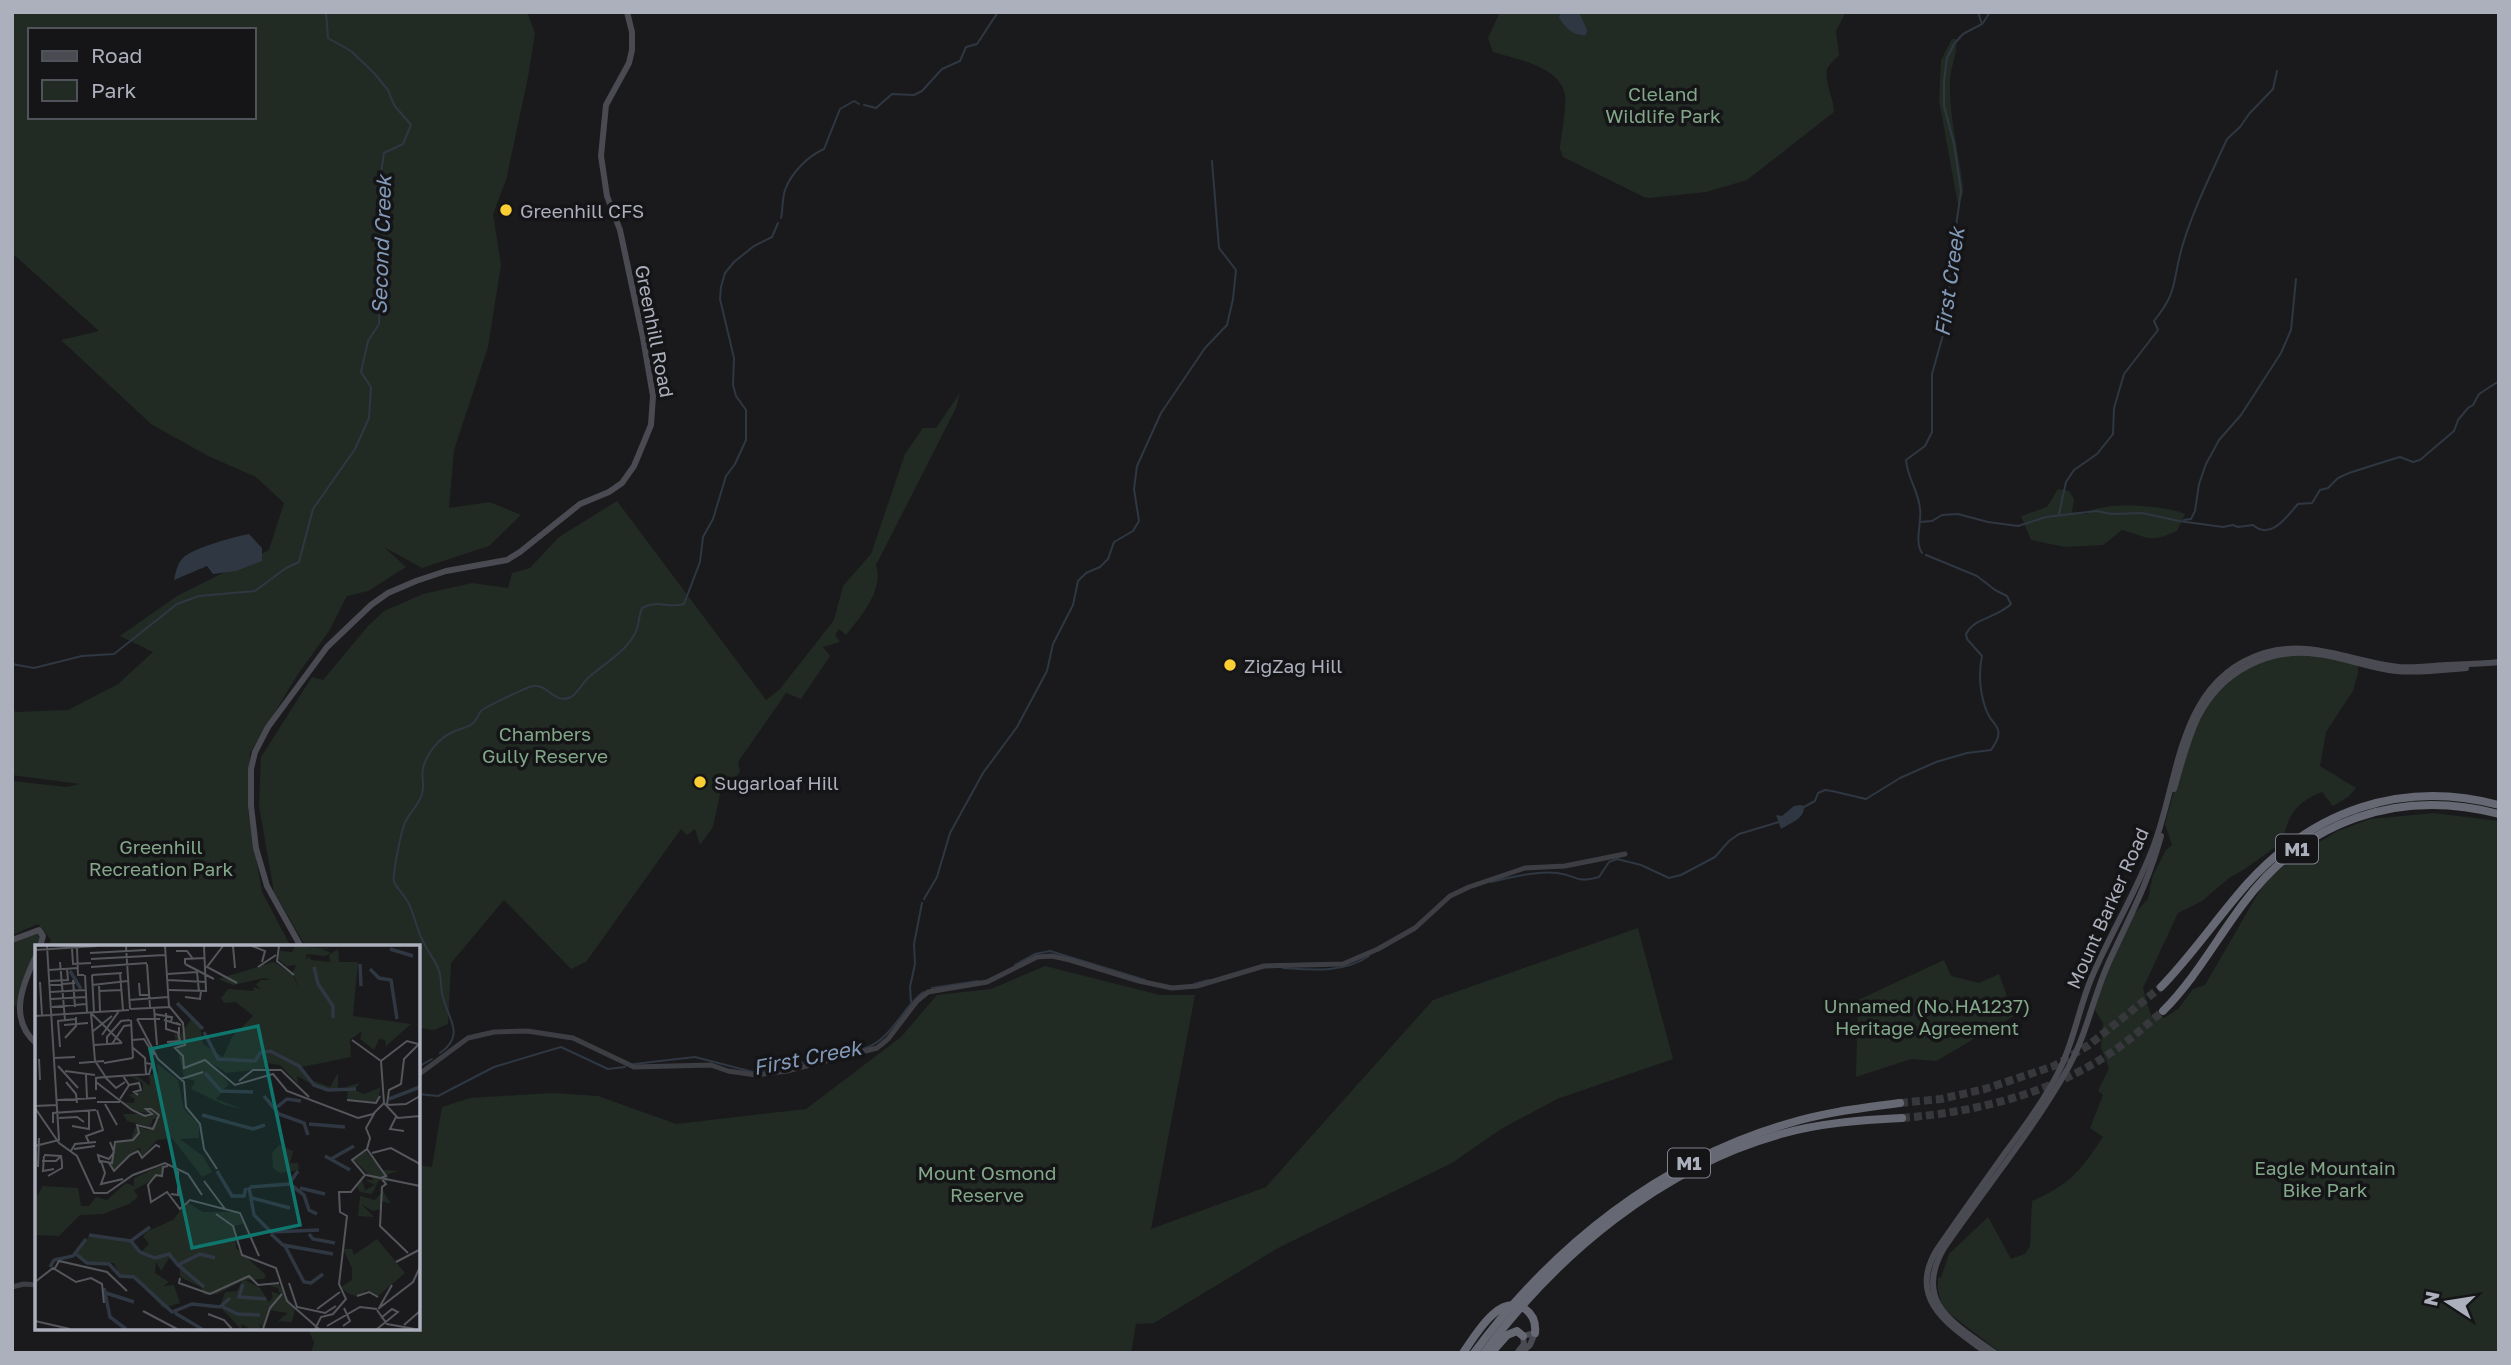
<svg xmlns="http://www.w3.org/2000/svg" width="2511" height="1365" font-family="'Golos Text',sans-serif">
<rect width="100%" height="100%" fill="#1a1a1c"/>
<g fill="#212b24" fill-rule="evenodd">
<path d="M 12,12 L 527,12 L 535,33 L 528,77 L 506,180 L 493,214 L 501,265 L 488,347 L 454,450 L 449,508 L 490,502 L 521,515 L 489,546 L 422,568 L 384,547 L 406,567 L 368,591 L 347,596 L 329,631 L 298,674 L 250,753 L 248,811 L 262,892 L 291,947 L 48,947 L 51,940 L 38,924 L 12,935 L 12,781 L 67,787 L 80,784 L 12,775 L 12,709 L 16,712 L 68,710 L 118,684 L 153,652 L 120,636 L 177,596 L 269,550 L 284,503 L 256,477 L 208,456 L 151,424 L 61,340 L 99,331 L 12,253 ZM 30,30 L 254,30 L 254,117 L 30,117 Z"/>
<path d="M 1500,12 L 1846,12 L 1836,31 L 1839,55 C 1835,60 1829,64 1827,69 C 1824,81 1834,99 1834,112 L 1747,180 L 1706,192 L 1649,198 L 1644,197 L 1563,157 L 1560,149 C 1561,136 1567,105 1565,94 C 1559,66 1515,59 1493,52 L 1488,38 Z"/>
<path d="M 1952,39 L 1956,39 C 1958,53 1950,68 1950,82 C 1949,118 1959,152 1963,187 L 1963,194 L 1958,205 L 1939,100 L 1941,60 Z"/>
<path d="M 960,393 L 956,408 L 876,565 C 884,590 861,616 846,635 L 839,629 L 835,635 L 840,642 L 823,647 L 830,656 L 801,699 L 786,693 L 738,762 L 740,772 L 720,794 L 713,827 L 700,845 L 695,829 L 687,835 L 681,829 L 586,962 L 571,969 L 504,900 L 451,963 L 448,1024 L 434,1030 L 418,1028 L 418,947 L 306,947 L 274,892 L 259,806 L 261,757 L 312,677 L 323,680 L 368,626 L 384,611 L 423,594 L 472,583 L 508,588 L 512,573 L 530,568 L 559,537 L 617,501 L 766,700 L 780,689 L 834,620 L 843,586 L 871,554 L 905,454 L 923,428 L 936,428 Z"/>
<path d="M 2058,489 L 2069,491 L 2074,499 L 2072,512 L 2087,514 C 2100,500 2168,506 2185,514 L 2177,531 C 2149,543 2150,538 2122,530 L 2103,545 L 2065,547 L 2031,540 L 2021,516 L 2047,507 Z"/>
<path d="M 2292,653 L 2358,663 L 2358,673 L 2353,691 L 2326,732 L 2320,766 L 2356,788 L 2348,797 L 2333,806 L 2322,792 C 2295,803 2289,814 2282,842 L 2245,869 L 2229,878 L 2202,901 L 2178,913 L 2143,988 L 2151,1016 L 2164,1018 L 2178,1009 L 2193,989 L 2205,985 L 2264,883 L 2294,857 L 2338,831 L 2370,819 L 2433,813 L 2499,821 L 2499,1353 L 2001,1353 L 1946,1311 C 1939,1300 1937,1290 1938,1278 L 1941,1277 L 1949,1254 L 1988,1217 L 2011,1259 L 2025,1254 L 2030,1246 L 2032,1201 C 2071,1184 2080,1171 2103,1137 L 2090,1128 L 2103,1095 L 2098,1091 L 2109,1068 L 2101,1048 L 2103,1023 L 2095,1010 L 2098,989 L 2131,917 L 2148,899 L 2153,875 L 2166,850 L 2172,845 L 2165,824 L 2187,743 L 2208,700 L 2251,663 Z"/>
<path d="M 1638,928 L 1673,1059 L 1557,1099 L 1501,1129 L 1452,1163 L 1280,1247 L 1154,1323 L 1136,1324 L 1131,1353 L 311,1353 L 314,1343 L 309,1331 L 293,1328 L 418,1328 L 418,1165 L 432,1167 L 442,1107 L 470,1098 L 552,1093 L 598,1096 L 676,1124 L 806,1109 L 901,1037 L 937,995 L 991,989 L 1045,966 L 1160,995 L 1195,995 L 1151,1229 L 1266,1187 L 1433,1000 Z"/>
<path d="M 41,932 L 40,947 L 37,947 L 37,954 L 19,1008 L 12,1004 L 12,940 Z"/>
<path d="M 1944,960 L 1951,976 L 1979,983 L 1999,974 L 2014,1016 L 1936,1061 L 1911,1059 L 1856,1077 L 1858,1000 Z"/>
</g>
<g fill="#2f3742">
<path d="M 1562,12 L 1579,12 L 1587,30 L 1586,35 C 1574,37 1564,27 1559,17 Z"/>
<path d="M 249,534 L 262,548 L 262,561 L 236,571 L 213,574 L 207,566 L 174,580 C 176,572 177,564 183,558 C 193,548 233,537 249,534 Z"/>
<path d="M 1800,805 L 1804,806 C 1805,819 1790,823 1781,829 L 1776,815 L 1782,816 L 1794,806 Z"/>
</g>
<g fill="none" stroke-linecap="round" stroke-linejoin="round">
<g stroke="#2f3742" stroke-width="2">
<path d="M 1983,23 L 1990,12"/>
<path d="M 864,105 L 876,108 L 892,94 L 914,95 L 922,91 L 942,69 L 960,61 L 966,47 L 977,44 L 998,12"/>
<path d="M 781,218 C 783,209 782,199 785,190 C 791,173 808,156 824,149 L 840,109 L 854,101 L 859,104"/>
<path d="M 2059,514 L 2066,482 L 2074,470 L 2097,454 L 2113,434 L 2114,408 L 2124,374 L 2158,330 L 2154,321 C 2178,291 2172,284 2181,251 C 2191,214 2211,174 2227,139 L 2240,127 L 2249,114 L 2273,89 L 2277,71"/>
<path d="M 2184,520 L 2191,519 L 2195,511 L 2199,484 L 2206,464 L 2219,440 L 2241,415 L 2281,353 L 2291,330 L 2296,279"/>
<path d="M 1920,522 L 1932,521 L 1942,515 L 1958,514 L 1988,522 L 2018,526 L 2046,517 L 2096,511 L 2112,514 L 2142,513 L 2179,521 L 2223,527 L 2233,525 L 2238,527 L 2253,525 C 2271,541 2287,516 2298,504 L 2312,503 L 2320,490 L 2328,488 L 2338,478 L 2349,473 L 2393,459 L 2400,457 L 2413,462 L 2420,460 L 2454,431 L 2458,420 L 2468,408 L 2473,405 L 2479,394 L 2499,381"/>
<path d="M 1922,553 C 1914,541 1922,523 1920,509 C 1919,492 1907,477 1906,460 L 1925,446 L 1932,432 L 1932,374 L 1948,317 L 1950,268 L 1961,191 L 1954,144 L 1944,106 L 1944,81 L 1947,58 L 1954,44 L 1963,34 L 1982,24 L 1978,12"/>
<path d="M 12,664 L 34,668 L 82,656 L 114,654 L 177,604 L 199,596 L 255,591 L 286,568 L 299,562 L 313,509 L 355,449 L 369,418 L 371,387 L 361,372 L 368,341 L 379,324 L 382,241 L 385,230 L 380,180 L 384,153 L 403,144 L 411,125 L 394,105 L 388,90 L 374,73 L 351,51 L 328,38 L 326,12"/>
<path d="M 1804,807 L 1815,801 L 1818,793 L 1825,790 L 1832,791 L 1866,799 L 1900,778 L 1936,762 L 1967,753 L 1991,750 C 1995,744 2000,737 1998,730 C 1997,725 1991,720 1989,716 C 1980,699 1978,674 1982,656 L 1967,639 L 1966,634 C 1975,617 1997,618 2011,604 L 2007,596 L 1995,590 L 1977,576 L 1926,555"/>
<path d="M 1491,882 C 1513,877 1535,871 1557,873 C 1579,875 1572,884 1599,877 L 1609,862 L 1617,859 L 1641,865 L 1669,878 L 1681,875 L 1715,857 L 1729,841 L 1739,834 L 1779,822"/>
<path d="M 924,899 L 937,877 L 950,833 L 983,773 L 1017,727 L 1047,671 L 1053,644 L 1073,605 L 1078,581 L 1086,573 L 1100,567 L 1108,559 L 1114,542 L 1133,531 L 1139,521 L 1134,489 L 1137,466 L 1161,413 L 1205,348 L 1227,325 L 1233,299 L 1236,270 L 1219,248 L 1212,161"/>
<path d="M 1015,965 L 1035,954 L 1050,951 L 1145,980"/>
<path d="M 1283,968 C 1313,970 1344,973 1369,956"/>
<path d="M 1194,984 L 1209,980"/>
<path d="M 932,988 L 978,981"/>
<path d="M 911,1002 L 910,987 L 915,964 L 914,944 L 922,903"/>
<path d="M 440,1053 C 466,1035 448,1019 443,997 C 440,989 442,979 439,971 C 436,960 428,953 424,943 C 417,931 415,917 409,904 C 405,896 398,890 394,882 C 392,876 401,833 404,825 C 408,813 419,806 422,794 C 425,785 421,776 423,768 C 427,753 439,738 453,732 C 459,729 467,728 472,724 C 477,721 477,716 481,711 C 485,707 527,687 533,686 C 548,684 555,705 571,697 C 578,693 583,682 589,677 C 605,663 629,650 637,629 C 639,622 639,615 642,608 C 659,599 667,609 684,604 L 700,562 L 703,537 L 713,519 L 726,476 L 735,464 L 746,440 L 746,410 L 736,396 L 733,385 L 734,358 L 720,299 L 721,287 L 725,273 L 734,262 L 754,246 L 772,237 L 778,223"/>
<path d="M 634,1064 L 695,1057 L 753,1072 L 785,1067 L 863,1049 C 892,1040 901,1009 923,992"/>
<path d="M 418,1067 L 432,1059"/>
<path d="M 418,1094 L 438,1096 L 494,1067 L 561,1047 L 608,1069 L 625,1067"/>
</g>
<g stroke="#37383c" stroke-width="8" stroke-dasharray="8 4" stroke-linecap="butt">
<path d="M 1900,1103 L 1941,1099 L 1985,1089 L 2054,1066 L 2089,1045 L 2161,987"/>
<path d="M 1902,1118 C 1976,1112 2050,1094 2112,1052 C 2130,1040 2146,1025 2163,1011"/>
</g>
<g stroke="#3d3d44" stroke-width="5">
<path d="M 418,1075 L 468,1038 L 494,1032 L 527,1031 L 573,1038 L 634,1067 L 711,1065 L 728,1071 L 756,1075 L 787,1071 L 877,1048 L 888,1039 L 917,1001 L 928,992 L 987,982 L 1037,957 L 1052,956 L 1070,960 L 1139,981 L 1172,988 L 1197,986 L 1264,966 L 1343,964 L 1378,949 L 1415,928 L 1450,896 L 1469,887 L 1525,868 L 1565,866 L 1625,854"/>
<path d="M 12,1287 L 24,1284 L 37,1285"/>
</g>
<g stroke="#494a52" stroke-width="6">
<path d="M 2174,789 C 2181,765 2187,740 2198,717 C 2221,672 2267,647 2317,654 C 2344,657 2369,668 2396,671 C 2419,673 2443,670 2466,668"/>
<path d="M 12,940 L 39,930 L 43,936 L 40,947"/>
<path d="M 301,947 L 267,886 L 256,848 L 251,806 L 251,769 L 255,752 L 268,727 L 327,647 L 371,605 L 388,593 L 416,581 L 446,571 L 507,560 L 520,552 L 580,504 L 609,492 L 622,483 L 634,466 L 651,425 L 653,396 L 643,338 L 620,230 L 607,196 L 601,156 L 606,105 L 629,63 L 632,50 L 632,32 L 627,12"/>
<path d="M 37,954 C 23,983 7,1019 37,1044"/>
<path d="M 1517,1353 L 1524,1344 L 1523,1336 L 1535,1333"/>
<path d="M 1521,1353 L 1530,1345 L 1535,1333"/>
<path d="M 1987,1353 C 1950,1326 1905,1299 1938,1248 C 1960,1216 1983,1184 2005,1153 C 2025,1126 2045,1099 2060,1069 C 2074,1040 2079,1008 2091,979 C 2110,934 2137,891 2154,845 C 2180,776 2178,680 2264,653 C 2311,639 2352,662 2399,667 C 2415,668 2430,666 2446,665 C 2464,664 2481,664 2499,662"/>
<path d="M 1995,1353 C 1955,1324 1912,1303 1944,1248 C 1985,1188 2032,1132 2068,1068 C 2086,1036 2093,998 2108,964 C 2128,920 2148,884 2161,836"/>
</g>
<g stroke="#666873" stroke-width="8">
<path d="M 2161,987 C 2192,955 2217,918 2247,884 C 2313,811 2401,779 2499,805"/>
<path d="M 2163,1011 C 2195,979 2216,940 2243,904 C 2305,820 2398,788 2499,814"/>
<path d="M 1463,1353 C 1475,1336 1499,1292 1525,1309 C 1534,1315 1536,1323 1535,1333"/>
<path d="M 1474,1353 C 1553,1246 1661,1160 1790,1123 C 1826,1112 1863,1108 1900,1103"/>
<path d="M 1484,1353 C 1556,1255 1662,1167 1781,1134 C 1820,1123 1861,1120 1902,1118"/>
<path d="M 1491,1353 L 1507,1335 L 1517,1331 L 1523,1336"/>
</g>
</g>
<g fill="#fbcf33" stroke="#151518" stroke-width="2.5">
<circle cx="506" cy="210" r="7"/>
<circle cx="1230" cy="665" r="7"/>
<circle cx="700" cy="782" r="7"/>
</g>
<g text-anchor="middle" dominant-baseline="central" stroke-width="7" stroke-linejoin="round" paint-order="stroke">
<g fill="#151518" stroke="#7f818b" stroke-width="2">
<rect x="2276" y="834.5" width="42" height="29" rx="5"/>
<rect x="1668" y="1148.5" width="42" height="29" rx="5"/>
</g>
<g font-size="18" font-weight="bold" fill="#acafbc">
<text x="2297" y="849">M1</text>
<text x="1689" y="1163">M1</text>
</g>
<g font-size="19" fill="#82a889" stroke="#151518">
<text x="1663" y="93">Cleland<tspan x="1663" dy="22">Wildlife Park</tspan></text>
<text x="545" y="733">Chambers<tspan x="545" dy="22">Gully Reserve</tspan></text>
<text x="161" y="846">Greenhill<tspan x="161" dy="22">Recreation Park</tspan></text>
<text x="1927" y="1005">Unnamed (No.HA1237)<tspan x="1927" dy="22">Heritage Agreement</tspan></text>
<text x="2325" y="1167">Eagle Mountain<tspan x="2325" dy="22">Bike Park</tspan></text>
<text x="987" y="1172">Mount Osmond<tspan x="987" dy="22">Reserve</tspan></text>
</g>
<g font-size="19" fill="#acafbc" stroke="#151518" text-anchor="start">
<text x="520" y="210">Greenhill CFS</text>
<text x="1244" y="665">ZigZag Hill</text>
<text x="714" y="782">Sugarloaf Hill</text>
</g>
<g font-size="19" fill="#acafbc" stroke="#151518">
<text transform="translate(655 331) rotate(79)">Greenhill Road</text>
<text transform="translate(2107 908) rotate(-66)">Mount Barker Road</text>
</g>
<g font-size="21" font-style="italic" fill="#8299b8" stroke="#151518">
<text transform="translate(381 245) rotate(-88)">Second Creek</text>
<text transform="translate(1949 282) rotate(-82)">First Creek</text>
<text transform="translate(807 1057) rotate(-11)">First Creek</text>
</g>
</g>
<g transform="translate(35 945)">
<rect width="385" height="385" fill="#1a1a1c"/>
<path d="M 260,1 L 297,4 L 287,4 L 296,8 L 290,11 L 272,9 L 271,15 L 274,11 L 276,15 L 295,17 L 294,10 L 303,4 L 304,17 L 323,17 L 318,71 L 376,79 L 351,101 L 350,95 L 344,94 L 339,105 L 325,94 L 327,86 L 315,95 L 316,112 L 267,122 L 276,135 L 295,142 L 303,128 L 303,144 L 290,146 L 262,131 L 263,139 L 245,120 L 232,118 L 229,124 L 191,128 L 175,117 L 194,139 L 181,154 L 208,164 L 189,160 L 156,144 L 160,136 L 149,133 L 139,88 L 144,91 L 157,73 L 165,81 L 168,99 L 188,112 L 197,92 L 218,71 L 201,57 L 189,58 L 186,53 L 193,44 L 219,46 L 218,42 L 226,44 L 221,40 L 226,35 L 236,35 L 229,33 L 198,40 L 183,34 L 239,17 L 258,30 L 264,45 L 258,27 L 261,20 L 252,21 L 243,14 L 245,6 L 257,7 ZM 122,118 L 143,135 L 149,164 L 164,180 L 164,193 L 145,194 L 168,211 L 177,227 L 167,232 L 137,193 L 122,195 L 106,213 L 105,202 L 79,224 L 76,221 L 81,197 L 95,196 L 101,181 L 113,185 L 125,174 L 118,174 L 115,182 L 92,176 L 88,169 L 117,169 L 100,166 L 87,157 L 99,158 L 100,154 L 93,150 L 108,146 L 108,138 L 93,130 L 103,132 L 115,141 L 114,130 L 123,128 ZM 325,138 L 319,145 L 329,149 L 346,142 L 342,157 L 312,155 L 313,141 ZM 244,200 L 258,206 L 255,218 L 263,218 L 264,225 L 245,228 L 238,223 L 237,208 ZM 330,205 L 347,225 L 364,226 L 353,229 L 352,237 L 344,235 L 337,249 L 325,247 L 322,241 L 327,234 L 330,245 L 340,240 L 330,235 L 339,235 L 318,214 ZM 128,220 L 126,230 L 99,245 L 103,252 L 94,259 L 68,269 L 45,270 L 24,291 L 0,290 L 0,254 L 8,241 L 43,243 L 46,261 L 54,261 L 61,252 L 72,255 L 91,238 L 99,241 L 99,233 ZM 348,246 L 356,259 L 347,256 L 346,264 L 338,266 L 326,259 L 339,272 L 323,271 L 325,251 L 340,255 ZM 152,257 L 168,267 L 203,267 L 208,279 L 200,281 L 201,303 L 231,330 L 229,334 L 210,335 L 225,343 L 234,357 L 238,352 L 236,346 L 245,350 L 243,343 L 233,340 L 243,338 L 260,365 L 257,377 L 243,376 L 253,368 L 234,365 L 229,383 L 224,379 L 226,384 L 215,384 L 207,379 L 206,384 L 185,362 L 190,347 L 202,346 L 207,336 L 182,349 L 169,350 L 166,342 L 145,332 L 145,323 L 134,313 L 126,326 L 121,317 L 120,328 L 134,337 L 128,341 L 139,340 L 145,358 L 128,363 L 99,332 L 85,331 L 79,318 L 52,318 L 40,307 L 54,291 L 96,296 L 106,307 L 114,299 L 108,291 L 113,286 L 138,275 ZM 342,294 L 370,328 L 343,351 L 332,345 L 321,351 L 312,348 L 306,342 L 317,335 L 317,323 L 308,304 L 317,304 L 319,310 Z" fill="#212b24"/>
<path fill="none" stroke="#2f3742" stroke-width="3.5" d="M 355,4 L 378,11M 325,19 L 326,41M 279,22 L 283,39 L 298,61 L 298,73M 335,24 L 344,33 L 356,35 L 362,74M 35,26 L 46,44M 142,58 L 168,84M 169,87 L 183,114 L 220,116 L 225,108 L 235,106 L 264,121 L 279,140 L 293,145 L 321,144M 170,128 L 186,146 L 218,147M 229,151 L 244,169 L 269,178 L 273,190M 354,154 L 385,142M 242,162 L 252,154 L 266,156M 167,170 L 218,184 L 230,180M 274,179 L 310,182M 290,211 L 315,225M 296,214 L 319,201M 182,226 L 197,251 L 209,251 L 211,243M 255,239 L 269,250 L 274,265 L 282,269M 214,242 L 219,270 L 236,287 L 284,285M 215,242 L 254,239 L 263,226M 265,243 L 290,249M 217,253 L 255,263M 236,289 L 248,300 L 298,309M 274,289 L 278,294 L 300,298M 54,290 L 96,296 L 115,282M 96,296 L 105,307 L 120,313 L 134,309 L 143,320 L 165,309 L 180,313M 250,301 L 269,337 L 276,338 L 288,329M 41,309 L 52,318 L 74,319 L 85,331 L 99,332 L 137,367 L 157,359 L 185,362 L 195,353M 143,320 L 169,342M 15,322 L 19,315 L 38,311 L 51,294M 208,339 L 204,352 L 231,354M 69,343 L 75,372 L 91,384M 71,348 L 99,357M 188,362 L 203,369 L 225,370M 140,368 L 167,384"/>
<path fill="none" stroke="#54565c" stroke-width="2" d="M 91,1 L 95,64M 130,1 L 134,62M 188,1 L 172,22 L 202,38M 198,1 L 200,23M 217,1 L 230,6 L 227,17M 244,1 L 242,16 L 259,30M 37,3 L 38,19 L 56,18M 42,3 L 43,30 L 49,30M 0,5 L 62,1M 141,6 L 152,6 L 158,14M 55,8 L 111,5M 56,14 L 130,10M 25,17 L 30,75M 112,19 L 115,62M 150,19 L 179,34M 150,19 L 150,14 L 170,13M 56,22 L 112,18M 223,22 L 241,10M 14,25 L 43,23M 85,28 L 88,65M 132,29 L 162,27 L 164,47M 50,30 L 52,67M 57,30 L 59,67M 57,30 L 87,28M 38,35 L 40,62M 132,35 L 171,37M 15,36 L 33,35 L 32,24M 5,37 L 7,70M 104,38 L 105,50 L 114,50M 64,39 L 65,66M 15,40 L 40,38M 57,40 L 93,36M 134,45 L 171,46 L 169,1M 64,46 L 87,45M 15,47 L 51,45M 150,52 L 165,54 L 166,46M 16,54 L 51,52M 94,55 L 133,52M 134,61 L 148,78 L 150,100 L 140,103 L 148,111 L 149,123 L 170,115 L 200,140 L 238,129 L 252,146 L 323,173 L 338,169 L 349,158 L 363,173 L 385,171M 17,62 L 51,59M 119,63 L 122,100M 95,64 L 135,62M 56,68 L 60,116 L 70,131M 131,68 L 131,84 L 144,88 L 144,82M 57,69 L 87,98M 119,69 L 137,72 L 136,77M 0,71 L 94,65M 102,74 L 123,114 L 149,137 L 151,162 L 165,179 L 169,204 L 182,224M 102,74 L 125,74M 96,75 L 98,113M 129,75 L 146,80 L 141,78M 29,80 L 53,78M 57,87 L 77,71M 67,90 L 84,66M 30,93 L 41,81 L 41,72M 97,95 L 109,94 L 119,110M 317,95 L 346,116M 132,97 L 145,96 L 143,88M 385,98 L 369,114 L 366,139 L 354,145 L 352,160 L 371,159 L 385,151M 72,99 L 72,92 L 86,76 L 95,75M 77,99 L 89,81 L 96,80M 59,100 L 87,98M 25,102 L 23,76 L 41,74M 97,102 L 110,113 L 111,129M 19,113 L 40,112M 4,114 L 5,135M 346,116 L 372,96 L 383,99M 346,116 L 349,158M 44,118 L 69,116M 69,118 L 98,113M 23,121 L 43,143M 30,126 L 60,130M 51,130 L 52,153M 70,132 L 114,129 L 117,119 L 110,118M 70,132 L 81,143 L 90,137M 146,134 L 168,127M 204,136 L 218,125 L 246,125 L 274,152M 31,137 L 41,149 L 42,158M 61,137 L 97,165 L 110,171 L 117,169 L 111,164 L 116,164 L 124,170 L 118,184 L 102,180 L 104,188 L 98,195 L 80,197 L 77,218 L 66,216 L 70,228 L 66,239 L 88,234M 94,140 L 104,138 L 106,145 L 99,147 L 103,150M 61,145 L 61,133 L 70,132M 85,154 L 94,140 L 88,131M 22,155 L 61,153M 312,155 L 341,158 L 345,151M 62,157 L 85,157M 70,159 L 82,180M 0,161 L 21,160M 0,163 L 24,198 L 42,211 L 59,248 L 72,248 L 98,230 L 130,218 L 153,229 L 167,250M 361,172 L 355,184 L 369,186M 24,173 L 42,172 L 49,177M 18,178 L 18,168 L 61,165M 37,181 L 54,184 L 54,165M 54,198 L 51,191 L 68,185 L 62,165M 0,201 L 24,195 L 12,1M 39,204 L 60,201M 332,204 L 351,231 L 346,233 L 351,239 L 347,242 L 345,281 L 373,308M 36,206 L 40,199 L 61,197M 337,208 L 356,203 L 385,219M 9,210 L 26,211 L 27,218M 9,211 L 8,226 L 19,224M 7,216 L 21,216 L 26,211M 65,218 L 63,210 L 74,214 L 79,207 L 75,197M 74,218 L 79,226 L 95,210 L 103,206 L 107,213 L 121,200 L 125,202M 133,221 L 128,222 L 127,231 L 121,230 L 113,240 L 116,257 L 132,247 L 145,264 L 155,255 L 205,268 L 224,311M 3,222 L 4,193M 331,230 L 385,241M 13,231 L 27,223 L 27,218M 169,236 L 190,264M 136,249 L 143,250 L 143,226M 181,269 L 198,281 L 207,310 L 241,323 L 252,356 L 284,384M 361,317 L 384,305M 20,323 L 24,316 L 72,327 L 92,346M 145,333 L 144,338 L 175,349 L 214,331 L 223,340 L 244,338M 0,337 L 18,323 L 41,337 L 56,333 L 67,339 L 69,358M 254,338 L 262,362 L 290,368 L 301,361M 322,351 L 334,347 L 343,352M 344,363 L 357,340M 282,364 L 305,347M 343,364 L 378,337 L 385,322M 342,365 L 352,379 L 380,384M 108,366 L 142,384M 173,369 L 189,375 L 197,384M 0,376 L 35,384M 369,380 L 385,366M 292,381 L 325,362 L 342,364M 308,381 L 315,376 L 309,363M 228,384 L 235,363 L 247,349M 280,384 L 286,372 L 298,369 L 311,354 L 304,339 L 312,271 L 305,267 L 304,247 L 316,247 L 330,230 L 317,215 L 332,204 L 335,193 L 331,183 L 340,167M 342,384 L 363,367 L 357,364 L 346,373"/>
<path fill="#0f766e" fill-opacity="0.15" stroke="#0f766e" stroke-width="3.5" d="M 223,81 L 265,280 L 157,303 L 115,104 Z"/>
<rect width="385" height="385" fill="none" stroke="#acafbc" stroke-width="3.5"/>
</g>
<rect width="2511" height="1365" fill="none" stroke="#acafbc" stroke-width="28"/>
<rect x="28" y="28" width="228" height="91" fill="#151518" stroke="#51535a" stroke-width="2"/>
<rect x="42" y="51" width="35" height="10" fill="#494a52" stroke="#51535a" stroke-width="2"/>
<text x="91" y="63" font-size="21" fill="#acafbc">Road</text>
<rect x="42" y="80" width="35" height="21" fill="#212b24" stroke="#51535a" stroke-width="2"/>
<text x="91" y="98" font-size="21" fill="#acafbc">Park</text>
<g transform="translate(2448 1302) rotate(282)" stroke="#151518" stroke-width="5" paint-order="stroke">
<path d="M0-5L12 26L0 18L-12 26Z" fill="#acafbc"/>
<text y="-10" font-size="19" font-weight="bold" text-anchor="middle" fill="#acafbc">N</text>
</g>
</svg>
